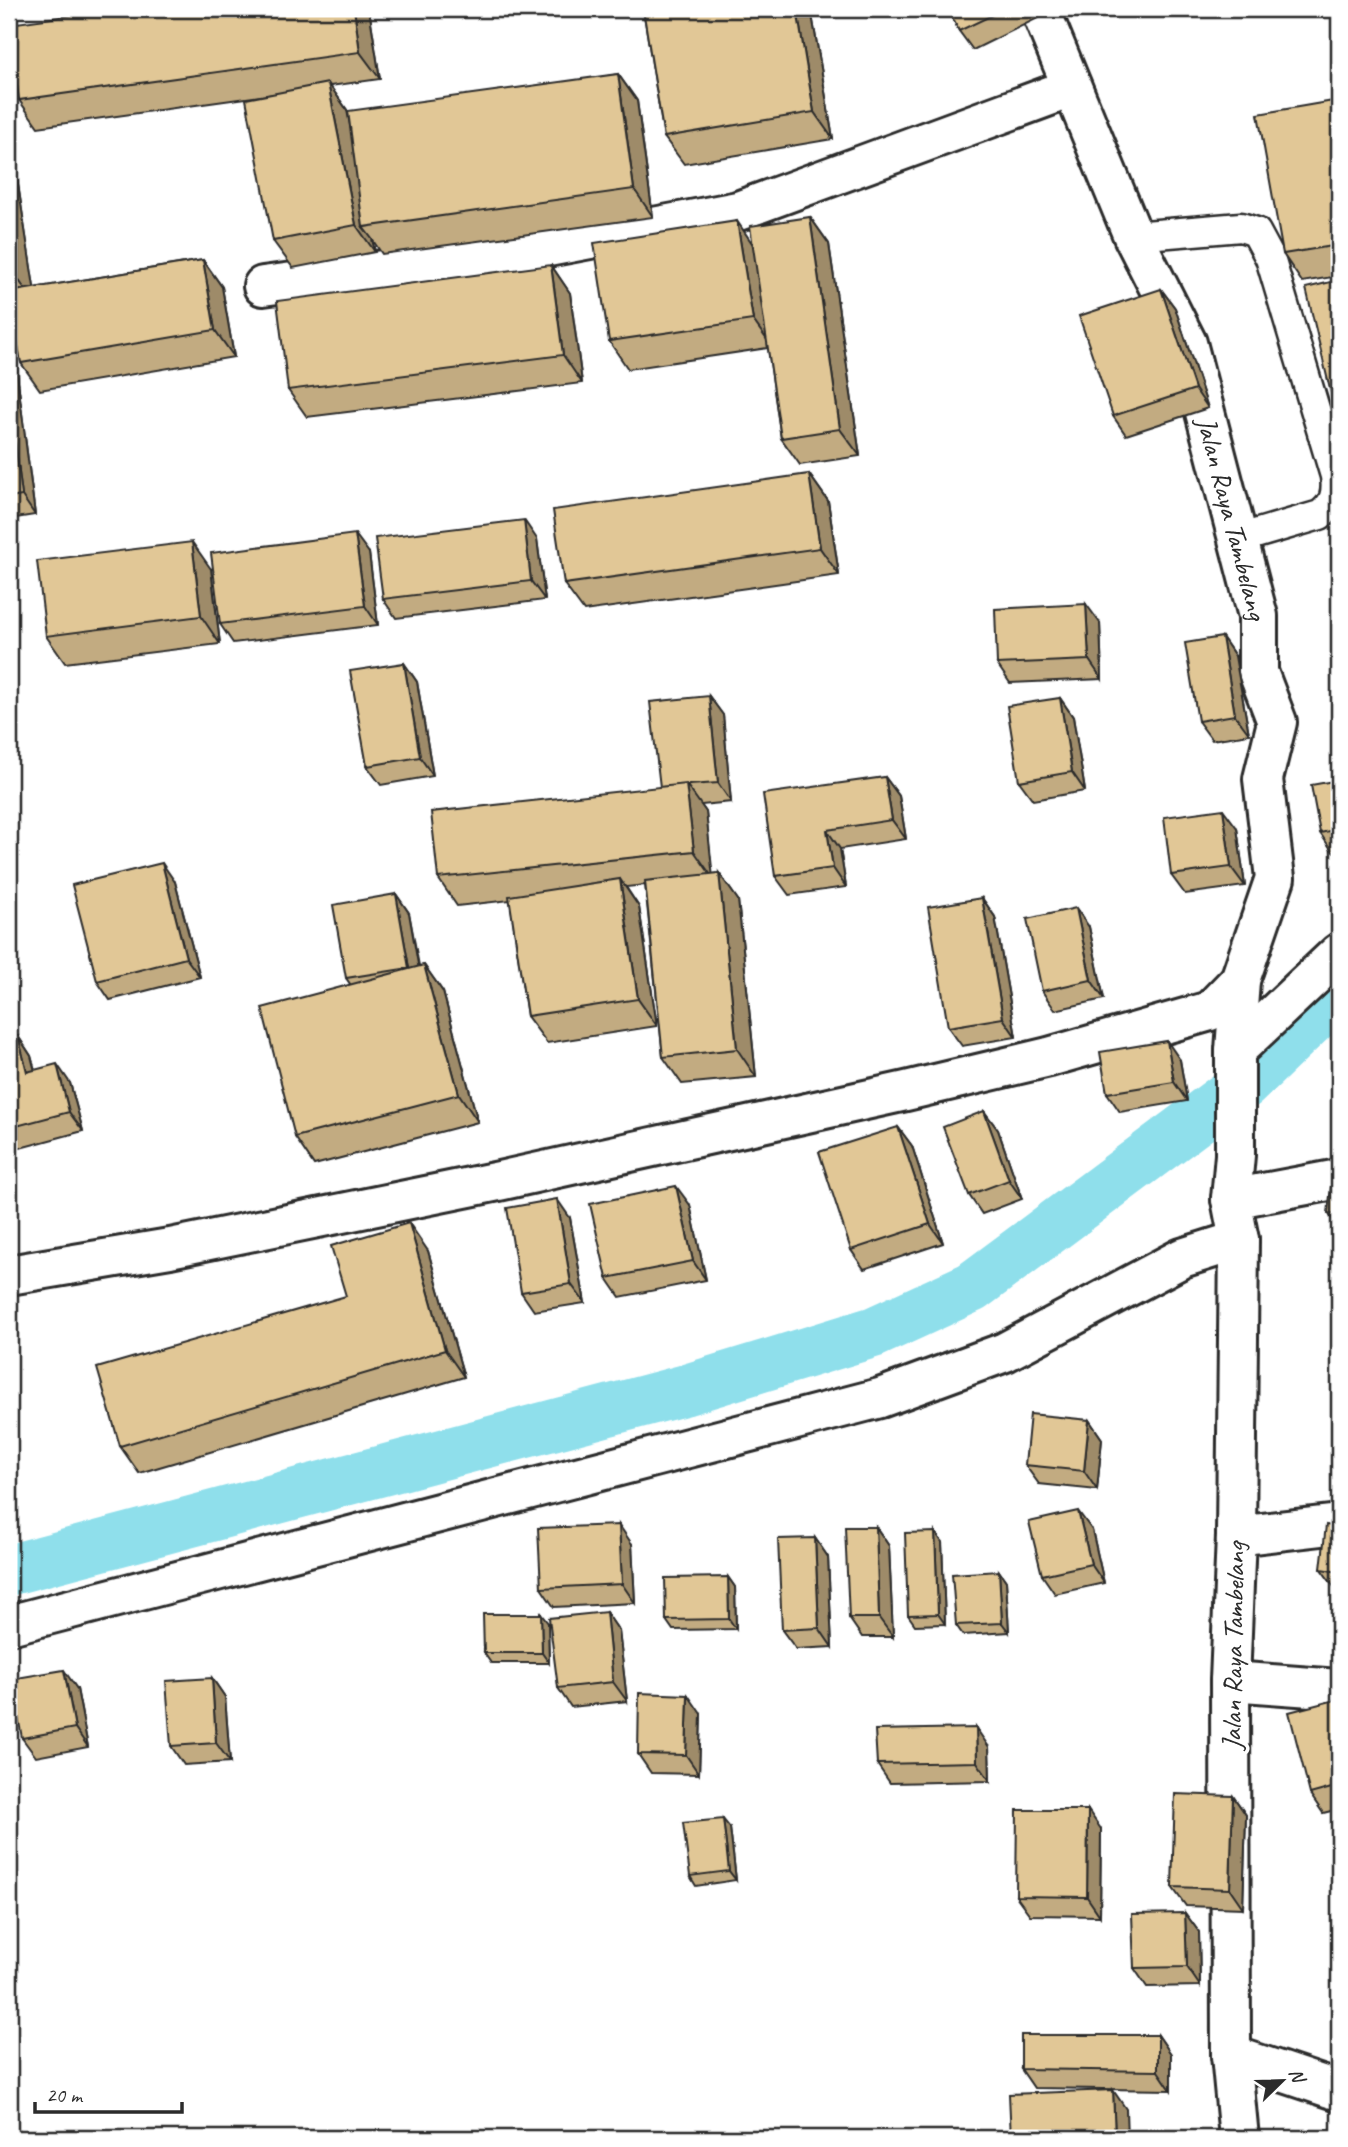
<svg xmlns="http://www.w3.org/2000/svg" width="1348" height="2147" font-family="Caveat,sans-serif">
<rect width="100%" height="100%" fill="#fff"/>
<filter id="ink" filterUnits="userSpaceOnUse"><feTurbulence type="fractalNoise" baseFrequency=".0143" numOctaves="2"/><feDisplacementMap in="SourceGraphic" scale="14" xChannelSelector="R" yChannelSelector="G"/><feConvolveMatrix kernelMatrix="1 2 1 2 8 2 1 2 1" color-interpolation-filters="sRGB"/></filter>
<g filter="url(#ink)">
<g fill="none" stroke-linecap="round" stroke-linejoin="round">
<path stroke="#8fdfeb" stroke-width="51" d="M 9,1570 L 685,1390 L 874,1332 L 972,1287 L 1244,1084 L 1339,993"/>
<defs>
<path id="service" d="M 1133,236 L 1241,227 L 1256,232 L 1270,258 L 1335,476 C 1337,493 1335,504 1320,515 L 1238,539"/>
<g id="minor">
<path d="M 263,286 L 532,250 L 738,211 L 1071,88"/>
<path d="M 1235,1051 L 1339,953"/>
<path d="M 1231,1199 L 1339,1179"/>
<path d="M 1236,1536 L 1339,1524"/>
<path d="M 9,1625 L 880,1398 L 1005,1352 L 1182,1258 L 1239,1240"/>
<path d="M 1230,1681 L 1339,1689"/>
</g>
<path id="tertiary" d="M 1231,2055 L 1339,2091"/>
<g id="secondary">
<path id="s1" d="M 1040,9 L 1133,236 L 1187,343 L 1258,616 L 1258,672 L 1277,722 L 1263,779 L 1275,878 L 1240,980 L 1235,1051 L 1235,1155 L 1231,1199 L 1239,1240 L 1236,1536 L 1230,1681 L 1231,2055 L 1239,2138"/>
<path d="M 9,1275 L 170,1248 L 499,1181 L 906,1091 L 1049,1057 L 1210,1011 L 1240,980"/>
</g>
</defs>
<use href="#service" stroke="#2b2b2b" stroke-width="33"/>
<use href="#minor" stroke="#2b2b2b" stroke-width="44"/>
<use href="#tertiary" stroke="#2b2b2b" stroke-width="44"/>
<use href="#secondary" stroke="#2b2b2b" stroke-width="44"/>
<use href="#service" stroke="#fff" stroke-width="28"/>
<use href="#minor" stroke="#fff" stroke-width="38"/>
<use href="#tertiary" stroke="#fff" stroke-width="38"/>
<use href="#secondary" stroke="#fff" stroke-width="38"/>
</g>
<g fill="#c2ab81" stroke="#2b2b2b" stroke-width="2">
<path d="M 369,9 L 380,79 L 330,86 L 347,110 L 349,120 L 618,74 L 637,101 L 653,217 L 382,254 L 372,239 L 375,252 L 293,268 L 273,241 L 275,94 L 38,127 L 19,100 Z"/>
<path d="M 643,9 L 811,9 L 833,139 L 684,164 L 664,137 Z"/>
<path d="M 948,9 L 1041,9 L 1044,15 L 973,50 L 959,31 Z"/>
<path d="M 9,86 L 18,148 L 9,149 Z"/>
<path d="M 1339,100 L 1339,276 L 1302,282 L 1283,254 Z"/>
<path d="M 9,151 L 14,159 L 34,288 L 203,260 L 222,287 L 234,357 L 40,390 L 21,363 L 12,310 L 9,310 Z"/>
<path d="M 810,217 L 829,244 L 860,456 L 800,465 L 781,438 L 768,348 L 628,369 L 609,341 L 752,243 Z"/>
<path d="M 551,265 L 570,293 L 582,383 L 307,417 L 288,390 Z"/>
<path d="M 1161,289 L 1175,308 L 1208,408 L 1126,435 L 1113,416 Z"/>
<path d="M 9,356 L 16,366 L 35,515 L 9,519 Z"/>
<path d="M 809,474 L 828,501 L 839,575 L 584,611 L 564,584 Z"/>
<path d="M 537,539 L 545,600 L 396,618 L 383,599 Z"/>
<path d="M 369,553 L 378,625 L 233,643 L 220,624 Z"/>
<path d="M 211,569 L 220,644 L 65,663 L 46,636 Z"/>
<path d="M 1100,623 L 1102,679 L 1010,683 L 997,664 Z"/>
<path d="M 1222,637 L 1235,656 L 1249,734 L 1212,740 L 1198,721 Z"/>
<path d="M 404,663 L 417,682 L 433,776 L 381,785 L 367,766 Z"/>
<path d="M 709,696 L 723,715 L 731,802 L 701,805 L 706,812 L 712,874 L 719,873 L 738,900 L 756,1077 L 682,1084 L 663,1057 L 645,885 L 626,887 L 639,907 L 657,1026 L 547,1043 L 527,1016 L 510,900 L 457,906 L 438,878 L 660,787 Z"/>
<path d="M 1060,698 L 1073,717 L 1085,791 L 1033,800 L 1019,781 Z"/>
<path d="M 885,777 L 899,796 L 906,839 L 840,849 L 846,887 L 789,895 L 775,876 Z"/>
<path d="M 1339,780 L 1339,851 L 1333,852 L 1320,833 Z"/>
<path d="M 1237,828 L 1245,886 L 1185,894 L 1171,875 Z"/>
<path d="M 175,882 L 200,977 L 110,1000 L 97,981 Z"/>
<path d="M 396,894 L 409,913 L 419,966 L 424,965 L 443,992 L 478,1122 L 314,1165 L 295,1137 L 350,984 L 346,978 Z"/>
<path d="M 982,898 L 995,917 L 1016,1037 L 962,1046 L 948,1027 Z"/>
<path d="M 1089,927 L 1104,999 L 1055,1010 L 1042,991 Z"/>
<path d="M 18,1036 L 31,1056 L 35,1070 L 70,1083 L 83,1131 L 9,1151 L 9,1039 Z"/>
<path d="M 1180,1060 L 1187,1101 L 1120,1112 L 1107,1093 Z"/>
<path d="M 984,1111 L 998,1130 L 1022,1199 L 982,1214 L 969,1195 Z"/>
<path d="M 898,1127 L 912,1146 L 943,1243 L 864,1269 L 851,1250 Z"/>
<path d="M 1339,1188 L 1339,1223 L 1335,1223 L 1328,1213 Z"/>
<path d="M 690,1205 L 706,1280 L 620,1297 L 607,1278 Z"/>
<path d="M 570,1218 L 585,1303 L 534,1311 L 521,1292 Z"/>
<path d="M 428,1251 L 464,1377 L 139,1473 L 120,1446 L 346,1296 Z"/>
<path d="M 1089,1420 L 1102,1439 L 1097,1490 L 1039,1484 L 1025,1465 Z"/>
<path d="M 876,1527 L 889,1546 L 893,1637 L 862,1637 L 849,1618 Z"/>
<path d="M 1339,1527 L 1339,1589 L 1335,1588 L 1321,1569 Z"/>
<path d="M 1092,1530 L 1104,1583 L 1055,1594 L 1042,1575 Z"/>
<path d="M 815,1538 L 828,1557 L 832,1647 L 796,1649 L 782,1630 Z"/>
<path d="M 942,1542 L 945,1624 L 915,1625 L 908,1615 Z"/>
<path d="M 632,1544 L 635,1603 L 554,1607 L 541,1588 Z"/>
<path d="M 999,1571 L 1006,1581 L 1009,1632 L 963,1635 L 956,1625 Z"/>
<path d="M 728,1577 L 735,1587 L 736,1629 L 673,1630 L 666,1620 Z"/>
<path d="M 606,1612 L 619,1631 L 627,1701 L 571,1707 L 558,1688 Z"/>
<path d="M 548,1623 L 549,1663 L 491,1663 L 484,1653 Z"/>
<path d="M 212,1678 L 225,1697 L 230,1762 L 184,1765 L 171,1746 Z"/>
<path d="M 77,1689 L 88,1747 L 36,1757 L 22,1738 Z"/>
<path d="M 1339,1699 L 1339,1809 L 1323,1813 L 1310,1794 Z"/>
<path d="M 701,1714 L 699,1774 L 651,1773 L 638,1754 Z"/>
<path d="M 989,1747 L 990,1781 L 890,1783 L 877,1764 Z"/>
<path d="M 1233,1796 L 1246,1815 L 1243,1908 L 1186,1906 L 1172,1887 Z"/>
<path d="M 730,1828 L 736,1880 L 696,1886 L 690,1876 Z"/>
<path d="M 1101,1829 L 1100,1916 L 1030,1915 L 1016,1896 Z"/>
<path d="M 1185,1913 L 1199,1932 L 1200,1986 L 1147,1987 L 1134,1968 Z"/>
<path d="M 1158,2035 L 1171,2054 L 1171,2090 L 1034,2088 L 1021,2069 Z"/>
</g>
<g fill="#9e8b69" stroke="#2b2b2b" stroke-width="2">
<path d="M 354,9 L 369,9 L 380,79 L 360,52 Z"/>
<path d="M 797,9 L 811,9 L 833,139 L 814,112 Z"/>
<path d="M 618,74 L 637,101 L 653,217 L 634,189 Z"/>
<path d="M 328,83 L 347,110 L 370,226 L 363,227 L 372,239 L 375,252 L 356,225 Z"/>
<path d="M 9,86 L 18,148 L 9,134 Z"/>
<path d="M 9,151 L 14,159 L 37,306 L 18,279 L 9,218 Z"/>
<path d="M 810,217 L 829,244 L 860,456 L 840,429 Z"/>
<path d="M 737,221 L 756,249 L 772,347 L 753,320 Z"/>
<path d="M 203,260 L 222,287 L 234,357 L 215,330 Z"/>
<path d="M 551,265 L 570,293 L 582,383 L 563,355 Z"/>
<path d="M 1161,289 L 1175,308 L 1208,408 L 1195,389 Z"/>
<path d="M 9,356 L 16,366 L 35,515 L 22,496 L 9,394 Z"/>
<path d="M 809,474 L 828,501 L 839,575 L 820,548 Z"/>
<path d="M 524,520 L 537,539 L 545,600 L 531,581 Z"/>
<path d="M 355,534 L 369,553 L 378,625 L 365,606 Z"/>
<path d="M 192,542 L 211,569 L 220,644 L 201,616 Z"/>
<path d="M 1086,604 L 1100,623 L 1102,679 L 1089,660 Z"/>
<path d="M 1222,637 L 1235,656 L 1249,734 L 1235,715 Z"/>
<path d="M 404,663 L 417,682 L 433,776 L 420,757 Z"/>
<path d="M 709,696 L 723,715 L 731,802 L 718,783 Z"/>
<path d="M 1060,698 L 1073,717 L 1085,791 L 1072,772 Z"/>
<path d="M 885,777 L 899,796 L 906,839 L 892,820 Z"/>
<path d="M 686,784 L 706,812 L 713,878 L 694,851 Z"/>
<path d="M 1223,809 L 1237,828 L 1245,886 L 1231,867 Z"/>
<path d="M 827,830 L 840,849 L 846,887 L 833,868 Z"/>
<path d="M 162,863 L 175,882 L 200,977 L 186,958 Z"/>
<path d="M 719,873 L 738,900 L 756,1077 L 737,1049 Z"/>
<path d="M 620,879 L 639,907 L 657,1026 L 638,999 Z"/>
<path d="M 396,894 L 409,913 L 422,987 L 409,968 Z"/>
<path d="M 982,898 L 995,917 L 1016,1037 L 1003,1018 Z"/>
<path d="M 1076,908 L 1089,927 L 1104,999 L 1091,980 Z"/>
<path d="M 424,965 L 443,992 L 478,1122 L 459,1094 Z"/>
<path d="M 18,1036 L 31,1056 L 40,1091 L 27,1072 Z"/>
<path d="M 1167,1041 L 1180,1060 L 1187,1101 L 1174,1082 Z"/>
<path d="M 57,1064 L 70,1083 L 83,1131 L 69,1112 Z"/>
<path d="M 984,1111 L 998,1130 L 1022,1199 L 1009,1180 Z"/>
<path d="M 898,1127 L 912,1146 L 943,1243 L 930,1224 Z"/>
<path d="M 676,1186 L 690,1205 L 706,1280 L 693,1261 Z"/>
<path d="M 557,1199 L 570,1218 L 585,1303 L 571,1284 Z"/>
<path d="M 409,1223 L 428,1251 L 464,1377 L 445,1350 Z"/>
<path d="M 1089,1420 L 1102,1439 L 1097,1490 L 1084,1471 Z"/>
<path d="M 1078,1511 L 1092,1530 L 1104,1583 L 1091,1564 Z"/>
<path d="M 619,1525 L 632,1544 L 635,1603 L 622,1584 Z"/>
<path d="M 876,1527 L 889,1546 L 893,1637 L 879,1618 Z"/>
<path d="M 935,1532 L 942,1542 L 945,1624 L 938,1614 Z"/>
<path d="M 815,1538 L 828,1557 L 832,1647 L 819,1628 Z"/>
<path d="M 999,1571 L 1006,1581 L 1009,1632 L 1002,1623 Z"/>
<path d="M 728,1577 L 735,1587 L 736,1629 L 729,1619 Z"/>
<path d="M 606,1612 L 619,1631 L 627,1701 L 613,1682 Z"/>
<path d="M 541,1614 L 548,1623 L 549,1663 L 542,1653 Z"/>
<path d="M 64,1670 L 77,1689 L 88,1747 L 75,1728 Z"/>
<path d="M 212,1678 L 225,1697 L 230,1762 L 216,1743 Z"/>
<path d="M 688,1695 L 701,1714 L 699,1774 L 686,1755 Z"/>
<path d="M 976,1728 L 989,1747 L 990,1781 L 977,1762 Z"/>
<path d="M 1233,1796 L 1246,1815 L 1243,1908 L 1230,1889 Z"/>
<path d="M 1088,1810 L 1101,1829 L 1100,1916 L 1087,1897 Z"/>
<path d="M 723,1819 L 730,1828 L 736,1880 L 729,1871 Z"/>
<path d="M 1185,1913 L 1199,1932 L 1200,1986 L 1187,1967 Z"/>
<path d="M 1158,2035 L 1171,2054 L 1171,2090 L 1158,2071 Z"/>
<path d="M 1113,2090 L 1126,2109 L 1127,2138 L 1115,2138 Z"/>
</g>
<g fill="#e1c796" stroke="#2b2b2b" stroke-width="2">
<path d="M 117,9 L 354,9 L 360,52 L 19,100 L 9,24 Z"/>
<path d="M 643,9 L 797,9 L 814,112 L 664,137 Z"/>
<path d="M 948,9 L 1005,9 L 959,31 Z"/>
<path d="M 618,74 L 634,189 L 363,227 L 348,111 Z"/>
<path d="M 328,83 L 356,225 L 273,241 L 246,99 Z"/>
<path d="M 1339,100 L 1339,245 L 1283,254 L 1258,114 Z"/>
<path d="M 810,217 L 840,429 L 781,438 L 750,226 Z"/>
<path d="M 9,218 L 18,279 L 9,280 Z"/>
<path d="M 737,221 L 753,320 L 609,341 L 594,243 Z"/>
<path d="M 203,260 L 215,330 L 21,363 L 9,292 Z"/>
<path d="M 551,265 L 563,355 L 288,390 L 277,301 Z"/>
<path d="M 1339,280 L 1339,419 L 1337,419 L 1306,288 Z"/>
<path d="M 1161,289 L 1195,389 L 1113,416 L 1079,316 Z"/>
<path d="M 9,394 L 22,496 L 9,498 Z"/>
<path d="M 809,474 L 820,548 L 564,584 L 553,510 Z"/>
<path d="M 524,520 L 531,581 L 383,599 L 375,538 Z"/>
<path d="M 355,534 L 365,606 L 220,624 L 211,553 Z"/>
<path d="M 192,542 L 201,616 L 46,636 L 37,561 Z"/>
<path d="M 1086,604 L 1089,660 L 997,664 L 995,609 Z"/>
<path d="M 1222,637 L 1235,715 L 1198,721 L 1185,643 Z"/>
<path d="M 404,663 L 420,757 L 367,766 L 350,671 Z"/>
<path d="M 1334,674 L 1339,674 L 1339,737 L 1335,737 Z"/>
<path d="M 709,696 L 718,783 L 660,787 L 650,702 Z"/>
<path d="M 1060,698 L 1072,772 L 1019,781 L 1007,706 Z"/>
<path d="M 885,777 L 892,820 L 827,830 L 833,868 L 775,876 L 763,794 Z"/>
<path d="M 1339,780 L 1339,829 L 1320,833 L 1311,785 Z"/>
<path d="M 686,784 L 694,851 L 438,878 L 431,812 Z"/>
<path d="M 1223,809 L 1231,867 L 1171,875 L 1164,817 Z"/>
<path d="M 162,863 L 186,958 L 97,981 L 72,885 Z"/>
<path d="M 719,873 L 737,1049 L 663,1057 L 645,881 Z"/>
<path d="M 620,879 L 638,999 L 527,1016 L 509,896 Z"/>
<path d="M 396,894 L 409,968 L 346,978 L 333,905 Z"/>
<path d="M 982,898 L 1003,1018 L 948,1027 L 928,907 Z"/>
<path d="M 1076,908 L 1091,980 L 1042,991 L 1027,919 Z"/>
<path d="M 424,965 L 459,1094 L 295,1137 L 262,1008 Z"/>
<path d="M 18,1036 L 27,1072 L 57,1064 L 69,1112 L 9,1128 L 9,1039 Z"/>
<path d="M 1167,1041 L 1174,1082 L 1107,1093 L 1100,1052 Z"/>
<path d="M 984,1111 L 1009,1180 L 969,1195 L 943,1127 Z"/>
<path d="M 898,1127 L 930,1224 L 851,1250 L 819,1152 Z"/>
<path d="M 676,1186 L 693,1261 L 607,1278 L 590,1204 Z"/>
<path d="M 1331,1187 L 1339,1188 L 1339,1214 L 1328,1213 Z"/>
<path d="M 557,1199 L 571,1284 L 521,1292 L 507,1208 Z"/>
<path d="M 409,1223 L 445,1350 L 120,1446 L 97,1368 L 346,1296 L 331,1246 Z"/>
<path d="M 1334,1400 L 1339,1400 L 1339,1460 Z"/>
<path d="M 1030,1414 L 1089,1420 L 1084,1471 L 1025,1465 Z"/>
<path d="M 1078,1511 L 1091,1564 L 1042,1575 L 1029,1522 Z"/>
<path d="M 619,1525 L 622,1584 L 541,1588 L 538,1528 Z"/>
<path d="M 1326,1525 L 1339,1527 L 1339,1572 L 1321,1569 Z"/>
<path d="M 845,1527 L 876,1527 L 879,1618 L 849,1618 Z"/>
<path d="M 935,1532 L 938,1614 L 908,1615 L 905,1533 Z"/>
<path d="M 815,1538 L 819,1628 L 782,1630 L 778,1539 Z"/>
<path d="M 999,1571 L 1002,1623 L 956,1625 L 952,1574 Z"/>
<path d="M 728,1577 L 729,1619 L 666,1620 L 665,1578 Z"/>
<path d="M 606,1612 L 613,1682 L 558,1688 L 549,1618 Z"/>
<path d="M 483,1614 L 541,1614 L 542,1653 L 484,1653 Z"/>
<path d="M 64,1670 L 75,1728 L 22,1738 L 11,1679 Z"/>
<path d="M 212,1678 L 216,1743 L 171,1746 L 166,1681 Z"/>
<path d="M 639,1693 L 688,1695 L 686,1755 L 638,1754 Z"/>
<path d="M 1339,1699 L 1339,1786 L 1310,1794 L 1289,1712 Z"/>
<path d="M 976,1728 L 977,1762 L 877,1764 L 875,1730 Z"/>
<path d="M 1175,1794 L 1233,1796 L 1230,1889 L 1172,1887 Z"/>
<path d="M 1017,1810 L 1088,1810 L 1087,1897 L 1016,1896 Z"/>
<path d="M 723,1819 L 729,1871 L 690,1876 L 683,1823 Z"/>
<path d="M 1185,1913 L 1187,1967 L 1134,1968 L 1132,1914 Z"/>
<path d="M 1021,2035 L 1158,2035 L 1158,2071 L 1021,2069 Z"/>
<path d="M 1113,2090 L 1115,2138 L 1011,2138 L 1009,2094 Z"/>
</g>
</g>
<g text-anchor="middle" dominant-baseline="central" stroke-width="7" stroke-linejoin="round" paint-order="stroke">
<g font-size="28" fill="#2b2b2b" stroke="#fff">
<text stroke="none"><textPath href="#s1" startOffset="546">Jalan Raya Tambelang</textPath></text>
<text transform="translate(1233 1646) rotate(-89)">Jalan Raya Tambelang</text>
</g>
</g>
<rect width="1348" height="2147" fill="none" stroke="#fff" stroke-width="35"/>
<rect x="18" y="18" width="1313" height="2112" fill="none" stroke="#2b2b2b" stroke-width="2.5" filter="url(#ink)"/>
<g transform="translate(1282 2081) rotate(67)" stroke="#ffffff" stroke-width="5" paint-order="stroke">
<path d="M0-5L12 26L0 18L-12 26Z" fill="#2b2b2b"/>
<text y="-10" font-size="19" font-weight="bold" text-anchor="middle" fill="#2b2b2b">N</text>
</g>
<path d="M35 2102v10h147v-10" fill="none" stroke="#2b2b2b" stroke-width="3.5"/>
<text x="46" y="2102" font-size="21" fill="#2b2b2b" stroke="#ffffff" stroke-width="5" paint-order="stroke">20 m</text>
</svg>
